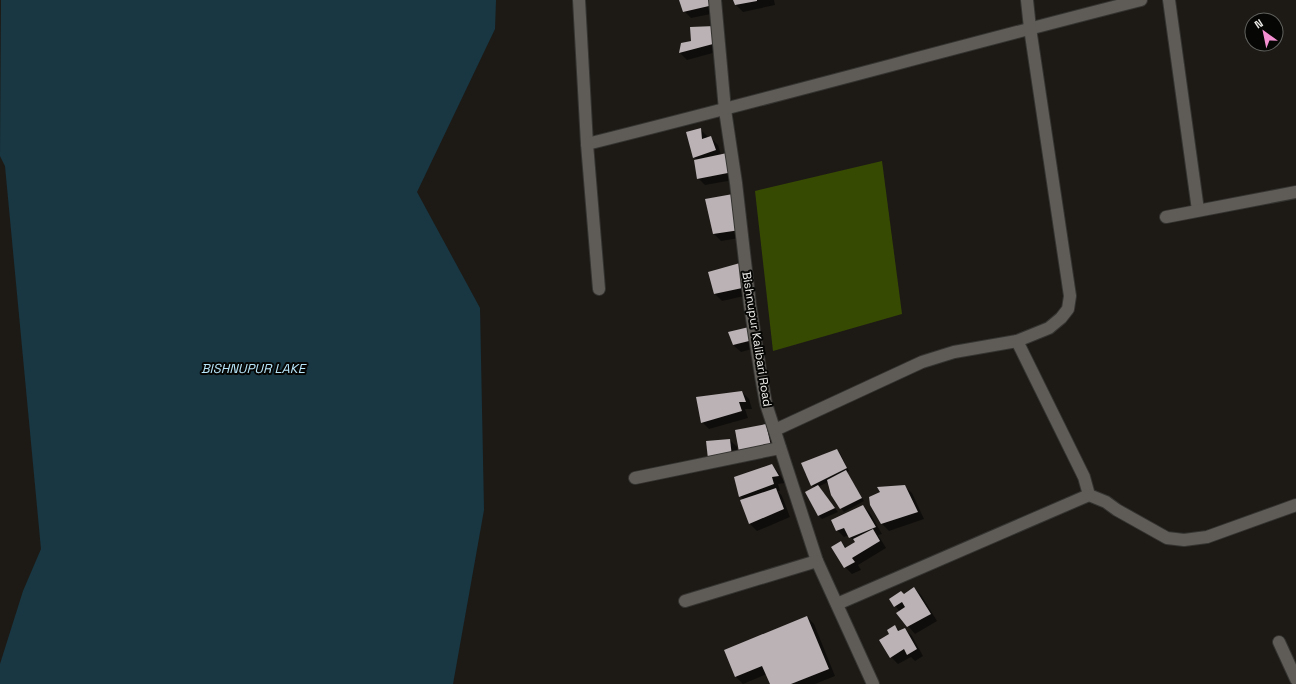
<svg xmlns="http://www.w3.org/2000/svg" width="1296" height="684" font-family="'Space Grotesk',sans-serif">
<rect width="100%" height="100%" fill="#1d1a16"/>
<path fill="#374a02" d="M 882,161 L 902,314 L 773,351 L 755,191 Z"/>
<path fill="#183743" d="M 1,0 L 496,0 L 495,29 L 417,192 L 480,308 L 484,510 L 453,684 L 0,684 L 0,664 L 23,591 L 41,549 L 5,166 L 0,156 Z"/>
<g fill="#0007">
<path d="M 680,0 L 718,0 L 716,13 L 691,18 L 684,11 Z"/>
<path d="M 734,0 L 774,0 L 775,5 L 743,12 L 736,5 Z"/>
<path d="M 714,27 L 720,51 L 687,60 L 680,53 L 681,44 L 692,42 Z"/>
<path d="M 700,129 L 707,136 L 708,138 L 711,138 L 718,145 L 721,155 L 739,179 L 705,185 L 698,178 L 697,160 L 694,157 Z"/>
<path d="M 740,202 L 746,237 L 721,241 L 714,234 Z"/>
<path d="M 747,271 L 753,294 L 722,301 L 715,294 L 709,273 Z"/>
<path d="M 748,328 L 759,347 L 741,352 L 733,345 Z"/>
<path d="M 742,392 L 749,399 L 752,409 L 745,409 L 748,418 L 709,429 L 702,422 Z"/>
<path d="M 766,425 L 773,432 L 777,453 L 747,459 Z"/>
<path d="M 730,440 L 737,447 L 739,463 L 716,466 Z"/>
<path d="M 837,450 L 840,453 L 849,471 L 847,472 L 864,501 L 844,512 L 841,508 L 828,482 L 818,487 L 838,512 L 822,519 L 819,516 L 806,492 L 815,488 L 812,485 Z"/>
<path d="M 772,465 L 779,473 L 785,483 L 778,484 L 780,491 L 778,491 L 782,496 L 790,517 L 757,531 L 750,524 L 741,501 L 744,500 L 740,496 Z"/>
<path d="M 904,486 L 912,493 L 924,519 L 889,531 L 882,524 L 871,505 Z"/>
<path d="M 863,506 L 870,513 L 882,534 L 878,535 L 886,548 L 858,565 L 861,570 L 852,574 L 845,567 L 841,542 L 847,548 L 856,543 L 849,535 L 844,537 L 837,530 Z"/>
<path d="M 914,588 L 921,595 L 937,621 L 915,634 L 908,626 L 900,612 L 890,599 L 904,595 Z"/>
<path d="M 807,617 L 814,624 L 835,676 L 815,684 L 771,684 L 767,674 L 743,684 L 736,677 Z"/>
<path d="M 895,626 L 900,631 L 905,629 L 912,636 L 923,656 L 915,661 L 911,657 L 898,664 L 891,657 L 890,635 Z"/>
</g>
<g fill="#bab2b5">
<path d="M 679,0 L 713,0 L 709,6 L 683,12 Z"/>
<path d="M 733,0 L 757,0 L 757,1 L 735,5 Z"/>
<path d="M 715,26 L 713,44 L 679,53 L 681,43 L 691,41 L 690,27 Z"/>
<path d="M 701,128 L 702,139 L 711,136 L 716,150 L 693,158 L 686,132 Z"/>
<path d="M 727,153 L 733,172 L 697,179 L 694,160 Z"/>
<path d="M 733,194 L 740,230 L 713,234 L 705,199 Z"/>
<path d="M 740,263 L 747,287 L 714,294 L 708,272 Z"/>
<path d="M 749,327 L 753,340 L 733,345 L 728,332 Z"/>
<path d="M 742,391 L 746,402 L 739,402 L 742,411 L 701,423 L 696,397 Z"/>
<path d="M 766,424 L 771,446 L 739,452 L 735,430 Z"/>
<path d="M 730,439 L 732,457 L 708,459 L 706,441 Z"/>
<path d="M 837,449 L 847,468 L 811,486 L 801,463 Z"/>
<path d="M 772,464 L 779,476 L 772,477 L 774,484 L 739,497 L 734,477 Z"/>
<path d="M 846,470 L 862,498 L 840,509 L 831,495 L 827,480 Z"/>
<path d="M 818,485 L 835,508 L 818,516 L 805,492 Z"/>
<path d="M 905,485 L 918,512 L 881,524 L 870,505 L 869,497 L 880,492 L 877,487 Z"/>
<path d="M 776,488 L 784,509 L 749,524 L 740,500 Z"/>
<path d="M 863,505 L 876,527 L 849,538 L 844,528 L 836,531 L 831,520 Z"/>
<path d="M 873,529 L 880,541 L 852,558 L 855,562 L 844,568 L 831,547 L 841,541 L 845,548 L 855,542 L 853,539 Z"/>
<path d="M 914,587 L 931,614 L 907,627 L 896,613 L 905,607 L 902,602 L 894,607 L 889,599 L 901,591 L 904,594 Z"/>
<path d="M 807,616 L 829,669 L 791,684 L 770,684 L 762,666 L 735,677 L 724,650 Z"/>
<path d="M 895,625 L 898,631 L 905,628 L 917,649 L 907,655 L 904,649 L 890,658 L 879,640 L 889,634 L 887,630 Z"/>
</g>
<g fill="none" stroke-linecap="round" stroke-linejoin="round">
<defs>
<g id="minor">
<path d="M 579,0 L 587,144 L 599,289"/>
<path d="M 715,0 L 725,110 L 736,183 L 750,305 L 761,376 L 766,404 L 817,561 L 873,684"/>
<path d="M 1169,0 L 1198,210"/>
<path d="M 587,144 C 772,98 956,47 1141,0"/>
<path d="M 1166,217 L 1296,192"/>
<path d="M 1017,341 L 1084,477 L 1089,495 L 1106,502 L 1117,510 L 1167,538 L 1184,540 L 1207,537 L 1296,505"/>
<path d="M 775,430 L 922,362 L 954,352 L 1017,341 L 1049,328 L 1061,318 L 1068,309 L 1070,296 L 1030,28 L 1027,0"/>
<path d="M 635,478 L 780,448"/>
<path d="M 685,601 L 817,561"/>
<path d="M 837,604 L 1089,495"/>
<path d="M 1279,642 L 1296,679"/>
</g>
</defs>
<use href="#minor" stroke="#353431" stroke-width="14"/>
<use href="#minor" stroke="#5f5c57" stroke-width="12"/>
</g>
<g text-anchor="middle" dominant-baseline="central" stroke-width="4" stroke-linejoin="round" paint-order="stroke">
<g font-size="12" fill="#ecebe8" stroke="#060604">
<text transform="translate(757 339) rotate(81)">Bishnupur Kalibari Road</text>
</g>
<g font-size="13" font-style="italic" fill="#b7e5f9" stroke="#060604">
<text x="253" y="368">BISHNUPUR LAKE</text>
</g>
</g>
<g transform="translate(1264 32) rotate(327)"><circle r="19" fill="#060604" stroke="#62625f"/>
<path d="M0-3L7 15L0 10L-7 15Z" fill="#f591d3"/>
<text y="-6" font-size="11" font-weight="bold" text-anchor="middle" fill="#ecebe8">N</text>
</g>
</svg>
